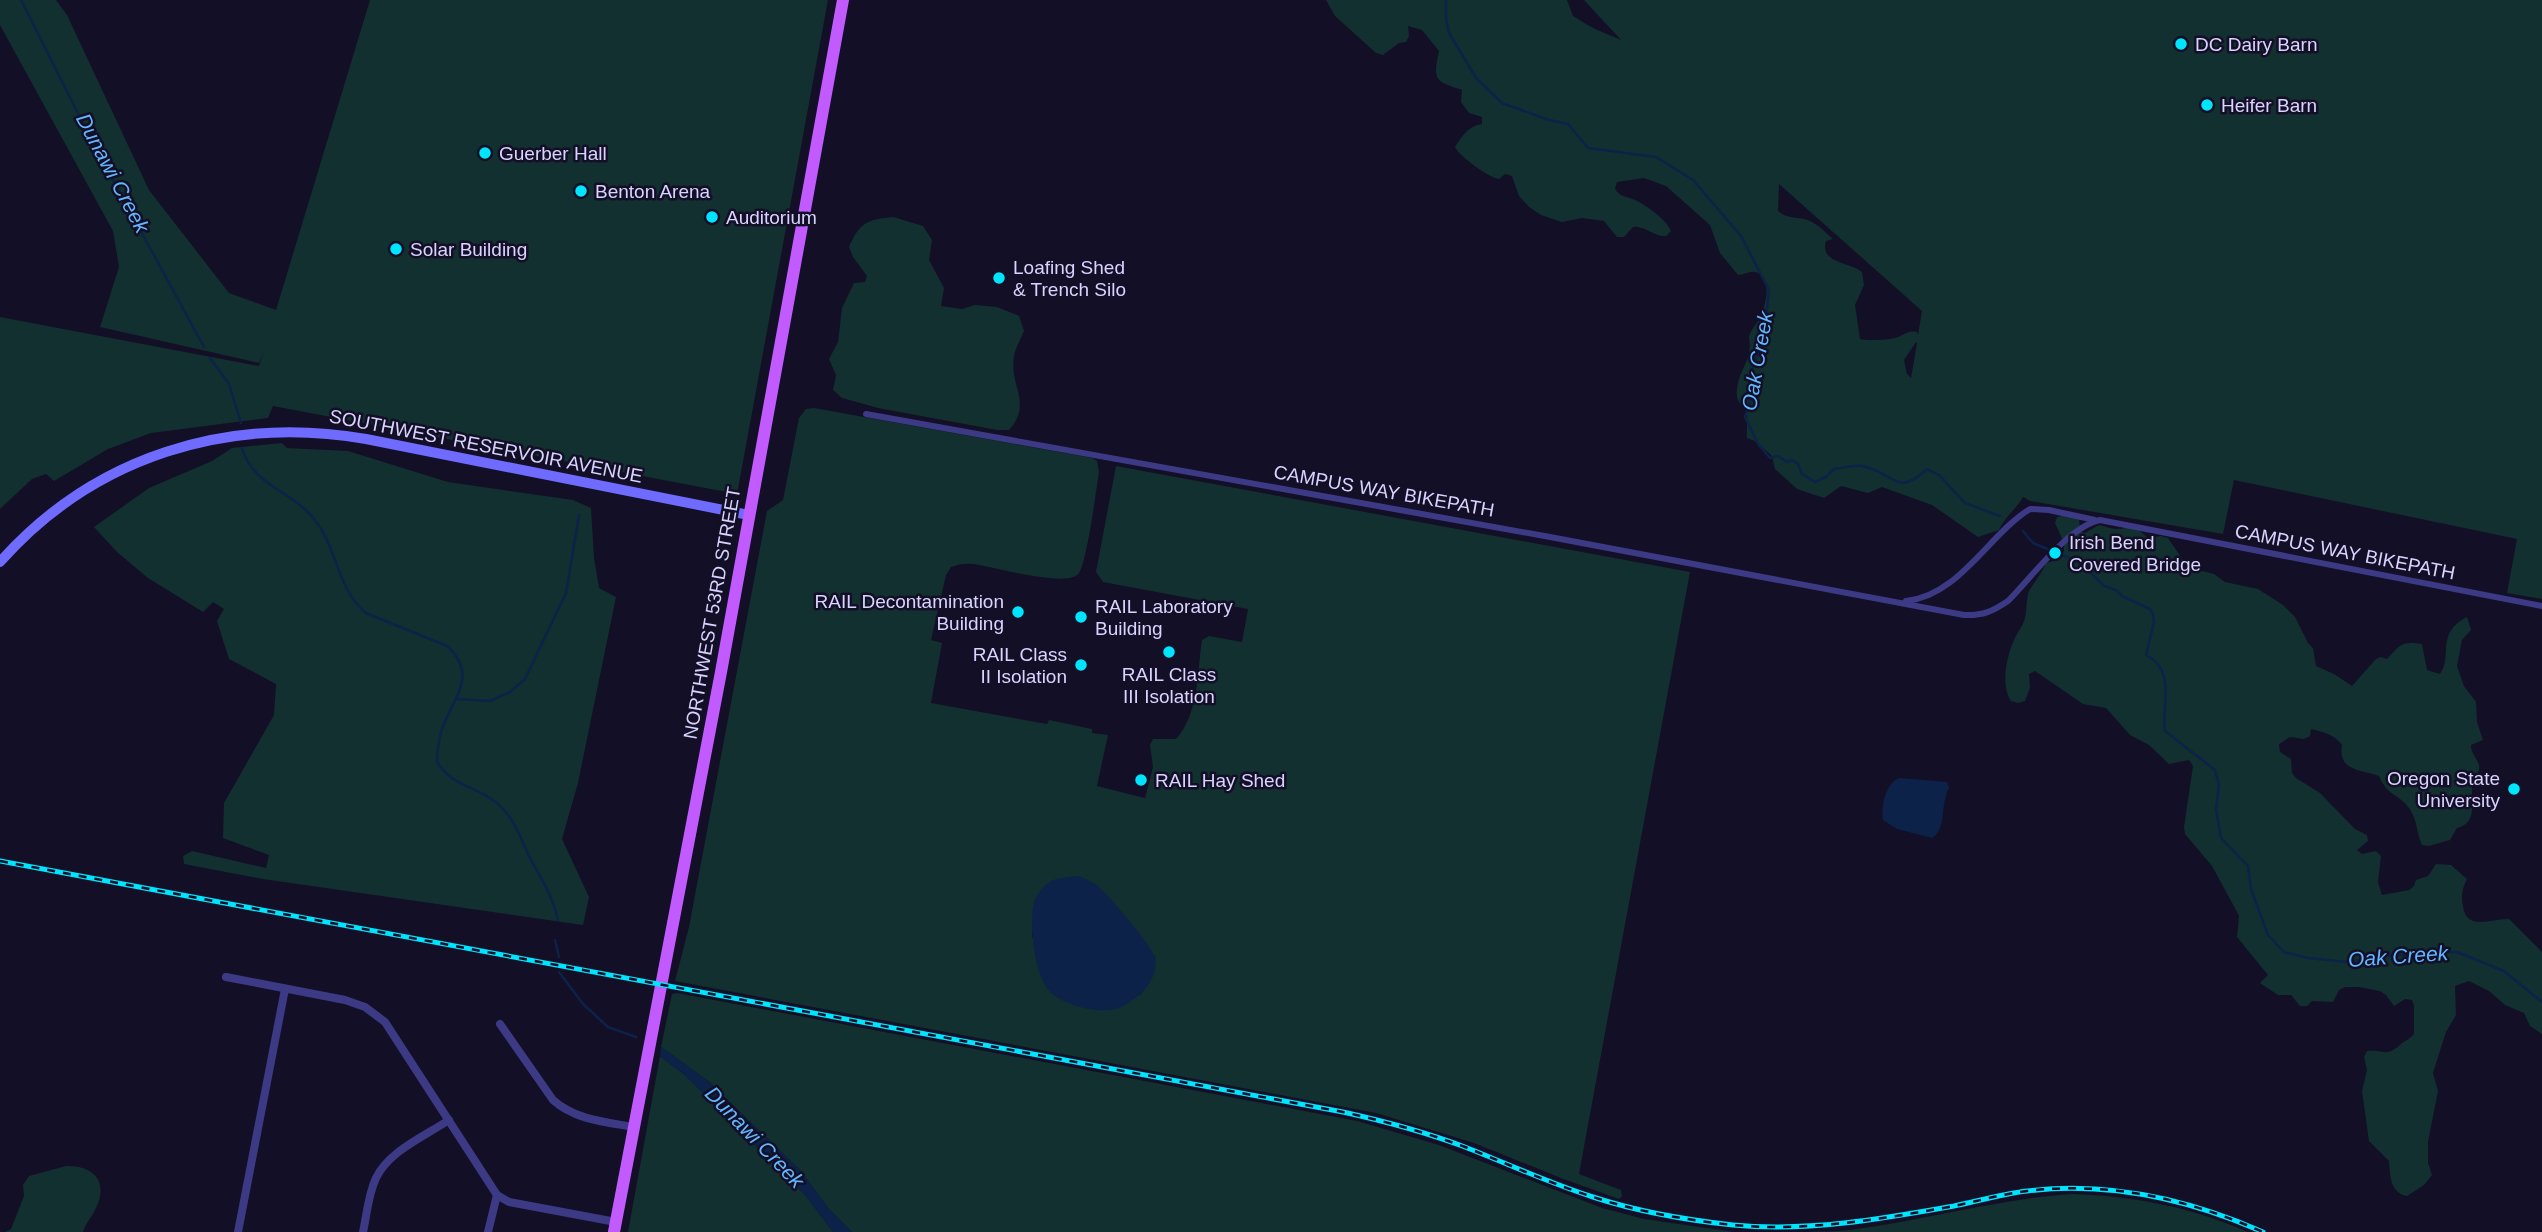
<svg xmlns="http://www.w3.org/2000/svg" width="2542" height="1232" font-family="Helvetica,sans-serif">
<rect width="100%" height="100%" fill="#130f26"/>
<g fill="#12302f" fill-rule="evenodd">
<path d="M 0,0 L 56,0 L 67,15 L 149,190 L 229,293 L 276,310 L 370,0 L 828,0 L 737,494 L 273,406 L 268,418 L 151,433 L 108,449 L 54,481 L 46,474 L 32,479 L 0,509 L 0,317 L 259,366 L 263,353 L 259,363 L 100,327 L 119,267 L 113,231 L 0,25 Z"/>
<path d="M 1326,0 L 1567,0 L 1573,16 C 1582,21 1591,28 1600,31 C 1607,35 1615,36 1622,41 L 1584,0 L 2542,0 L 2542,599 L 2507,593 L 2517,539 L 2234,480 L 2223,534 L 2030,501 L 2023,497 C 2016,509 2004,518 1999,530 L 1978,537 L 1932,505 L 1882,487 L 1868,493 L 1841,486 L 1824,498 L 1797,489 L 1775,469 L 1772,456 L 1755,441 L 1747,438 C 1746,430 1748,423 1747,415 C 1744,404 1735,403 1737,390 C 1739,367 1753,361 1749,337 C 1751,329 1757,324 1760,317 C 1766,306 1773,275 1755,272 C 1750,271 1744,275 1738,275 L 1720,253 L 1710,225 L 1666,186 L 1644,178 L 1617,182 L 1615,189 C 1620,197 1626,196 1635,200 C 1646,205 1667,220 1671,231 L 1666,236 C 1653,237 1645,225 1633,227 L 1624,237 L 1617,237 L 1604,221 L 1582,218 L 1562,222 L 1541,215 L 1529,207 L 1519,196 L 1512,176 L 1505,174 L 1499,179 C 1489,178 1459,156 1455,147 C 1462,136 1468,126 1482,124 L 1482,117 L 1469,113 L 1461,102 L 1462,90 C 1434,81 1433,80 1439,51 L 1422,30 L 1408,26 L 1409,36 L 1406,42 L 1399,43 L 1383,55 L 1376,53 L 1335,16 ZM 1779,184 L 1922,311 L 1918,335 L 1917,332 C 1907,330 1904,336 1895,338 C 1889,340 1866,341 1860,339 L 1855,305 L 1864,285 L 1862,272 C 1850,262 1819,263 1826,241 L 1833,239 C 1826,233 1819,225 1810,221 C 1799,216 1788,220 1778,211 ZM 1916,342 L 1917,343 L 1911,378 L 1907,374 L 1904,360 Z"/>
<path d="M 893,217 L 923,226 L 932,240 L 929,260 L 944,288 L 941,306 L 962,309 L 975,305 L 997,307 L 1019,316 L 1024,331 C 1021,339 1015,348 1014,357 C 1009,386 1033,403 1009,430 L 997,430 L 878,408 L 842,398 L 833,390 L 836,375 L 829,359 L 838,342 L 842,308 L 854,283 L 865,282 L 867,276 L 853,257 L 849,247 C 859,223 868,219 893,217 Z"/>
<path d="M 814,408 L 1092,458 L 1097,461 L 1099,472 C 1096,491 1087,561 1079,573 C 1069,589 991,566 973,564 C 965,563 959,564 951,567 L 946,575 L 931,640 L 942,643 L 931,703 L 1047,724 L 1049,720 L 1092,729 L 1092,733 L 1108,735 L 1097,786 L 1145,798 L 1153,767 L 1150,745 L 1153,739 L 1176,739 C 1199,714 1197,672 1202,640 L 1209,636 L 1242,642 L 1248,609 L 1103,582 L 1096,572 L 1116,466 L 1690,572 L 1579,1174 L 1621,1190 L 1622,1196 L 1619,1199 L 1561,1178 L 1474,1143 L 1376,1113 L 675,981 L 689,927 L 767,511 L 783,500 L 799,418 L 806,409 ZM 1035,900 L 1155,956 C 1156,972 1149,983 1140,995 L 1032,937 Z"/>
<path d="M 282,443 L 287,448 L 348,451 L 448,482 L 573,500 L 591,508 L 594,558 L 599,588 L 616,597 L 578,783 L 562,839 L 589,897 L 583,925 L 263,879 L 184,864 L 183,856 L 192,851 L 266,868 L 269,855 L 223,838 L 224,803 L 274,715 L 276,684 L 229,659 L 217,621 L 224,609 L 213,602 L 203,612 L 148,578 L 117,552 L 94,527 L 149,488 L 212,461 L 232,448 Z"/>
<path d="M 2066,515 L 2079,518 L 2080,531 L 2085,533 L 2099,525 C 2105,526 2111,529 2116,529 C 2134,528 2133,524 2148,538 L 2161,536 L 2168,538 L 2183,560 L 2194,569 L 2214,574 L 2225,582 L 2258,589 L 2283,605 L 2295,617 L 2308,643 L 2313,648 L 2316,666 L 2334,674 L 2352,686 L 2376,659 L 2381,657 L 2387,659 C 2401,644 2401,641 2422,644 L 2427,670 L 2440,674 C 2453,656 2435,633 2467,617 L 2471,630 L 2462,640 L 2457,666 L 2464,686 L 2476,702 L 2477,722 L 2483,740 L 2471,745 C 2471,754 2477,758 2479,765 C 2481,773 2472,779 2472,786 C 2471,801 2478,823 2457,828 L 2450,840 L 2429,846 L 2422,845 C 2416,832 2418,821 2409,808 C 2398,793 2388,797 2379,776 C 2364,770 2337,772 2342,745 C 2334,734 2323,732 2311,729 L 2310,736 L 2304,739 L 2290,737 L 2279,744 L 2280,752 L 2291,759 L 2292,773 L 2296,778 L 2320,793 L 2355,829 L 2367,835 L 2368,841 L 2357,850 L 2362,854 L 2376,851 L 2381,856 L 2378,882 L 2382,895 L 2409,890 L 2414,886 L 2416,880 L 2428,876 L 2436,864 L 2451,865 L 2467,879 C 2462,889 2461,895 2463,906 C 2466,932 2492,918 2509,919 L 2542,952 L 2542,1034 L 2530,1026 L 2524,1013 L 2505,1005 L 2489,991 L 2469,981 L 2455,986 L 2456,1015 L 2446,1032 L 2433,1073 L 2438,1091 L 2428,1142 L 2428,1163 L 2432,1175 L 2424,1185 L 2407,1196 C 2390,1193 2390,1175 2389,1161 L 2369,1141 L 2362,1091 L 2367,1070 L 2364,1057 L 2367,1051 C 2384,1049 2385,1058 2400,1045 C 2405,1040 2409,1040 2414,1034 L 2414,1006 L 2412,1000 L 2405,999 L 2394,1006 L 2386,995 L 2380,991 L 2359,987 L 2345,987 L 2339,990 L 2333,1002 L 2312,1001 L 2307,1006 L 2300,1006 L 2291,995 L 2278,995 L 2260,983 L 2268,975 L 2237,937 L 2239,916 L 2236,910 L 2212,866 L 2185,834 L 2184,827 L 2193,766 L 2189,760 L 2169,764 L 2149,745 L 2130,735 L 2106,708 L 2083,704 L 2035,671 L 2029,674 L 2030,688 L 2025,701 L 2018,703 L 2011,701 C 2000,685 2007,654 2015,638 C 2018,631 2023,626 2025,618 C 2027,610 2026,599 2029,591 C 2034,582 2041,575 2046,563 C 2073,557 2064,543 2055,523 L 2057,517 Z"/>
<path d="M 677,993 L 1357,1121 L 1439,1145 L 1602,1208 L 1644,1219 L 1734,1232 L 852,1232 L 828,1208 L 800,1170 L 708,1081 L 661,1047 L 672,994 Z"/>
<path d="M 660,1056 L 685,1075 L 806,1196 L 833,1232 L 628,1232 Z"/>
<path d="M 66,1166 C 93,1165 109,1181 96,1208 C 92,1217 86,1222 83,1232 L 5,1232 L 11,1229 L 24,1196 L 23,1185 L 29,1176 Z"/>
<path d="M 2072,1194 C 2134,1196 2191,1207 2248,1232 L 1806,1232 C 1820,1231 1835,1232 1849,1230 C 1924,1221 1996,1199 2072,1194 Z"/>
</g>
<g fill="#0c2248">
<path d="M 1899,778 L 1947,782 L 1949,788 C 1940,804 1947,829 1932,838 L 1897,829 L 1883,820 C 1881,807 1885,784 1899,778 Z"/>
<path d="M 1079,876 C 1086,879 1093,882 1098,886 C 1109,896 1152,945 1155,958 C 1160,980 1135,1003 1116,1009 C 1097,1014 1064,1005 1050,992 C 1034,976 1028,920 1035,899 C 1038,893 1043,887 1048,883 C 1056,877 1070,877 1079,876 Z"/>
<path d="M 661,1047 L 708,1081 L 800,1170 L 828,1208 L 852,1232 L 833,1232 L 806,1196 L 685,1075 L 660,1056 Z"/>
</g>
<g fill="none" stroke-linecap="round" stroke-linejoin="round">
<g stroke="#0c2248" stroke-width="2.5">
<path d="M 21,0 L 96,149 L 204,347"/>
<path d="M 1446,0 L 1446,18 L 1449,33 L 1476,78 L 1502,103 L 1549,120 L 1568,124 L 1588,148 L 1656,157 L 1693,180 L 1741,236 L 1769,290 L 1764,337 L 1751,373 L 1750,403 L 1745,417 L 1758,444 L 1770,458 L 1778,456 L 1787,462 L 1792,460 L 1798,464 L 1802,474 L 1815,482 L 1826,477 L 1834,469 C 1843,468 1854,465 1862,466 C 1896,473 1896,498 1927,469 L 1939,475 L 1965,503 L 2000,516"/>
<path d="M 210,358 L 229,384 L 241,423"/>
<path d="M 242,448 C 253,486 291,490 314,519 C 338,548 336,588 366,613 L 447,646 C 479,675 453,698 442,729 C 439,739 437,751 437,762 C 451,784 469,785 490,798 C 512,812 519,834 529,856 C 540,877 553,896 558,920"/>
<path d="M 2023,531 L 2033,543 L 2081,563 L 2104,586 L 2116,590 L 2122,596 L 2150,609 L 2153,614 L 2154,622 L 2146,655 C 2177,671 2161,705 2165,731 L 2215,770 L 2219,785 L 2216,810 L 2221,838 L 2248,866 L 2251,889 L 2268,935 L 2284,952 L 2308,958 L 2347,962 L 2382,956 L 2457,952 L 2504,971 L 2542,1002"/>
<path d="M 457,699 L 490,701 L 510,692 L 525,679 L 566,593 L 579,515"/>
<path d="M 555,940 L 559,957"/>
<path d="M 559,972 L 583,1004 L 608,1027 L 636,1037"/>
</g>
<g stroke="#3d3a85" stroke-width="6">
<path d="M 866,414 L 1550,537 L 1964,615 C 1983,616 1993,611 2008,601 C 2032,577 2068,527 2100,520 L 2542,606"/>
<path d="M 1906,601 C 1959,596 1989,534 2030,509 L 2049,510 L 2095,520"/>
</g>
<g stroke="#3d3a85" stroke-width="8">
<path d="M 226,977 L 345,1000 L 365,1007 L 385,1022 L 497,1195 L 509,1202 L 616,1222"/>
<path d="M 500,1024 L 553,1100 C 575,1120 606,1122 634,1127"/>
<path d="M 238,1232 L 285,989"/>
<path d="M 363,1232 C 367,1214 368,1195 376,1178 C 389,1151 425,1136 449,1120"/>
<path d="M 488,1232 L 497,1195"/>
</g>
<path stroke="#6f6bff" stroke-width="10" d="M 0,562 C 94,456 228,415 366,439 L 749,515"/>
<path stroke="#c25bff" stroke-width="12" d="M 614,1232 L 721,672 L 843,0"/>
<defs>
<path id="rail" d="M 0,861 L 1343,1112 C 1384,1121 1425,1132 1465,1147 C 1508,1164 1549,1183 1593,1197 C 1639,1212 1686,1220 1733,1225 C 1808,1232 1881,1219 1954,1206 C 1978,1201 2002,1194 2027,1191 C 2110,1181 2188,1199 2263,1232"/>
</defs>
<use href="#rail" stroke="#00e5ff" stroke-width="5"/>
<use href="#rail" stroke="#130f26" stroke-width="2.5" stroke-dasharray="8" stroke-linecap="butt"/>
</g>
<g fill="#00e5ff" stroke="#130f26" stroke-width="2.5">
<circle cx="2181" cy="44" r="7"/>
<circle cx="2207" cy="105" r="7"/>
<circle cx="485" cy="153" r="7"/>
<circle cx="581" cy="191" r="7"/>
<circle cx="712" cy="217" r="7"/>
<circle cx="396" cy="249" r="7"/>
<circle cx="999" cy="278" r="7"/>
<circle cx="2055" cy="553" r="7"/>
<circle cx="1018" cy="612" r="7"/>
<circle cx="1081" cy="617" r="7"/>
<circle cx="1169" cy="652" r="7"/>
<circle cx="1081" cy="665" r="7"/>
<circle cx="1141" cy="780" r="7"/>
<circle cx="2514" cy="789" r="7"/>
</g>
<g text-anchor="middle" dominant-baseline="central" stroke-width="5" stroke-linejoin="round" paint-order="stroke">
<g font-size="19" fill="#d9d4ff" stroke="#130f26" text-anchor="start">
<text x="2195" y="44">DC Dairy Barn</text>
<text x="2221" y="105">Heifer Barn</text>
<text x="499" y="153">Guerber Hall</text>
<text x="595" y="191">Benton Arena</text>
<text x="726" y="217">Auditorium</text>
<text x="410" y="249">Solar Building</text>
<text x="1013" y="267">Loafing Shed<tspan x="1013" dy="22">&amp; Trench Silo</tspan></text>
<text x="2069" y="542">Irish Bend<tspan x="2069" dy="22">Covered Bridge</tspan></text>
<text x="1004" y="601" text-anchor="end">RAIL Decontamination<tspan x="1004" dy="22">Building</tspan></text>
<text x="1095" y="606">RAIL Laboratory<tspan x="1095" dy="22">Building</tspan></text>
<text x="1067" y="654" text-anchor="end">RAIL Class<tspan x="1067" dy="22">II Isolation</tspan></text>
<text x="1169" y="674" text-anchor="middle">RAIL Class<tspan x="1169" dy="22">III Isolation</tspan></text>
<text x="2500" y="778" text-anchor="end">Oregon State<tspan x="2500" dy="22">University</tspan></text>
<text x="1155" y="780">RAIL Hay Shed</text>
</g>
<g font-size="19" fill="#d9d4ff" stroke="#130f26">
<text transform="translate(486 446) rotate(11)">SOUTHWEST RESERVOIR AVENUE</text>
<text transform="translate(1384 491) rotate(10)">CAMPUS WAY BIKEPATH</text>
<text transform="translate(2345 552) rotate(11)">CAMPUS WAY BIKEPATH</text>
<text transform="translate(712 613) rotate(-80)">NORTHWEST 53RD STREET</text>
</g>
<g font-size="21" font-style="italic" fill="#62b6ff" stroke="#130f26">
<text transform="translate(113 173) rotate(62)">Dunawi Creek</text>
<text transform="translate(1757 361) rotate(-80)">Oak Creek</text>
<text transform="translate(2398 956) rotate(-4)">Oak Creek</text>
<text transform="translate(755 1137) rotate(46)">Dunawi Creek</text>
</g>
</g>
</svg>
